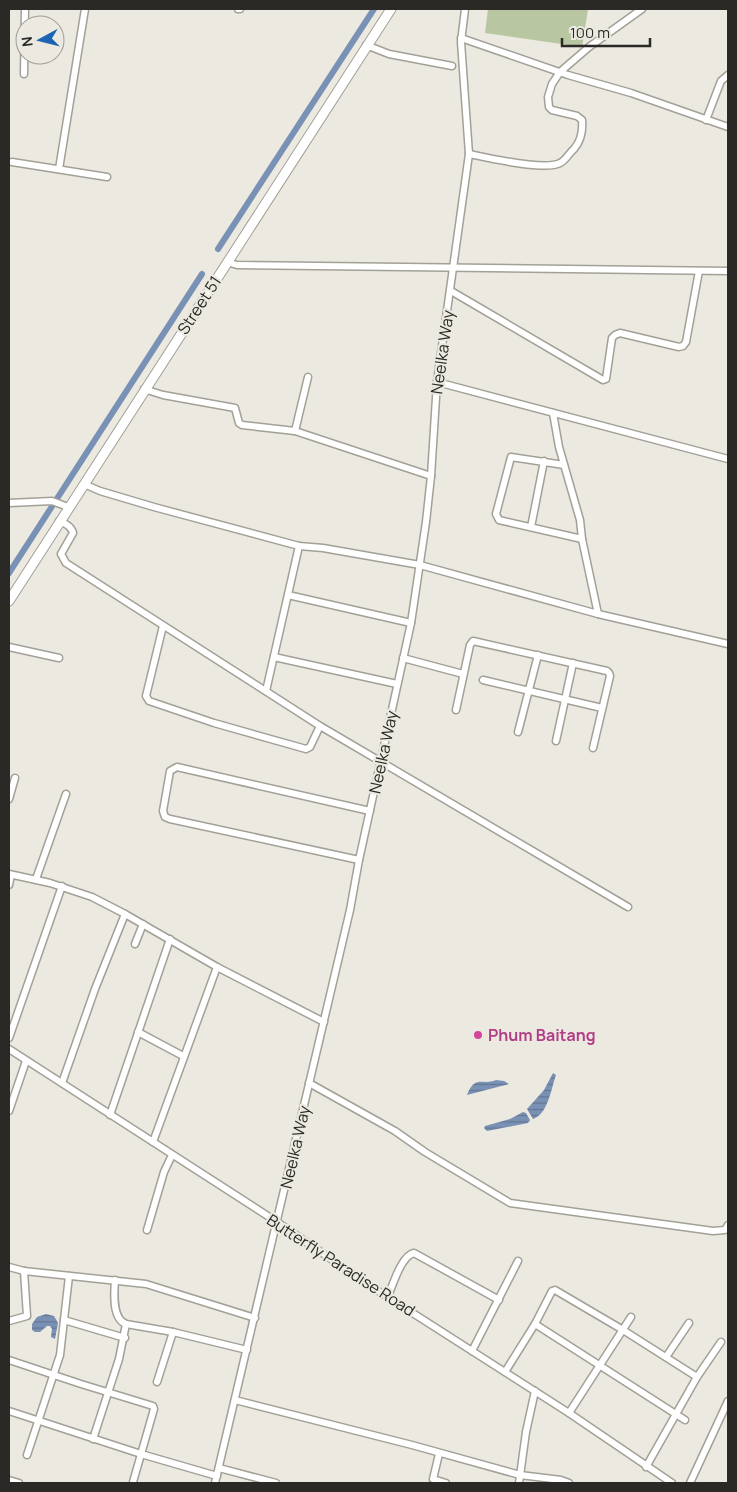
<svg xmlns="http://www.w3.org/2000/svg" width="737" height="1492" font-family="Manrope,sans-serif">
<defs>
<pattern id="water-rules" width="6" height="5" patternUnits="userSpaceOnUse" patternTransform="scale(1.25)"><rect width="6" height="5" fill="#7991b4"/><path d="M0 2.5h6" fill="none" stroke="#637692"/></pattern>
</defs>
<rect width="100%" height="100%" fill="#ebe9e0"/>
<path fill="#b8c7a2" d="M 488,9 L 588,9 L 582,47 L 485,33 Z"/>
<g fill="url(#water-rules)">
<path d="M 553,1073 L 556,1075 C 551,1089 548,1114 533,1119 L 527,1109 L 544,1090 Z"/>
<path d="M 496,1080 L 504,1081 L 509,1084 L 467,1095 C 475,1074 483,1086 496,1080 Z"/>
<path d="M 523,1112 L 526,1113 L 530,1120 L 528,1123 L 487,1131 L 484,1128 L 485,1126 L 510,1119 Z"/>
<path d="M 46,1314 L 54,1316 L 58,1323 L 55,1339 L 51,1337 L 52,1329 L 50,1326 L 47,1326 L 40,1332 L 35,1332 L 32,1330 L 32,1324 L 37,1317 Z"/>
</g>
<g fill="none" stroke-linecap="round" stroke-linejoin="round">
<g stroke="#7991b4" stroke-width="6">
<path d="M 218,249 L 374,9"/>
<path d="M 9,573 L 202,274"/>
</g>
<defs>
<g id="minor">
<path d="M 238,9 L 240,9"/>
<path d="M 461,38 L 568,75 L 631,93 L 728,127"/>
<path d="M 366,45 L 389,54 L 452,66"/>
<path d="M 24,74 L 25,9"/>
<path d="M 706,120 L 721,81 L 728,75"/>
<path d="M 469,154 C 488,158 545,171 560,163 C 566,160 569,153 574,149 C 581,141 583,131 582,120 L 577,116 L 552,110 L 549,107 L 548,97 L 552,84 L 560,72 L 589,47 L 642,9"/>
<path d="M 12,162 L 107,177"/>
<path d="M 59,169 L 85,9"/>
<path d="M 227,262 L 237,265 L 728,271"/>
<path d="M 451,291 L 603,380 L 606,379 L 612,338 L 615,335 L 620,333 L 679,347 L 683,346 L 686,342 L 699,271"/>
<path d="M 437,382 L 728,459"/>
<path d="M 144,389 L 163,395 L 235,408 L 239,423 L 242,425 L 295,431 L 431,476"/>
<path d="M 553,413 L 559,447 L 580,520 L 582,539 L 598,614"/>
<path d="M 295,431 L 308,377"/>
<path d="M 564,465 L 511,457 L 496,514 L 499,520 L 582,539"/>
<path d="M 84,484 L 100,491 L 154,507 L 299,546 L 323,548 L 420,565 L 598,614 L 728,644"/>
<path d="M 9,503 L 52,501 L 68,507"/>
<path d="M 59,521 C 66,524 71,526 73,533 L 61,554 L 66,563 L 320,726 L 628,907"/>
<path d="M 531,527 L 544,461"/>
<path d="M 288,595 L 411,623"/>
<path d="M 163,626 L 146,696 L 149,701 L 214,723 L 306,749 L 310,747 L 320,726"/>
<path d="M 9,647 L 59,658"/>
<path d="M 274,657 L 397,684"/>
<path d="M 403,658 L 463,674"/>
<path d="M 483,680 L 602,708"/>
<path d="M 266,691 L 299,546"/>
<path d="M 456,710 L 470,645 L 473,641 L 607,671 L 609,673 L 610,676 L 593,748"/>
<path d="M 518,732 L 538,655"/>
<path d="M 556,741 L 573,663"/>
<path d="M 9,799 L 15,778"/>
<path d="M 359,860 L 170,819 L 165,817 L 163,811 L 170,771 L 177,767 L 370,811"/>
<path d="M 9,874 L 50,883 L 92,897 L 125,914 L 217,967 L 324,1022"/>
<path d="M 36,879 L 66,794"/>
<path d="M 9,885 L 11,875"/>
<path d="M 135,944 L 143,924"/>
<path d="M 138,1032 L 183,1056"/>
<path d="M 9,1038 L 62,886"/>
<path d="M 9,1049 L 277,1222 L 372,1287 L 569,1413 L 672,1483"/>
<path d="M 62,1083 L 95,989 L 125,914"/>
<path d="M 309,1083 L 395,1131 L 425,1152 L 510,1203 L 713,1231 L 725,1230 L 728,1225"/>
<path d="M 9,1111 L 26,1061"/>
<path d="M 110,1115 L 170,939"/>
<path d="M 153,1142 L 217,967"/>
<path d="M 147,1230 L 164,1172 L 172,1155"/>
<path d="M 9,1267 L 24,1271 L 146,1284 L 255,1318"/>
<path d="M 115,1280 C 114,1293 112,1319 126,1324"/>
<path d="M 388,1296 C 393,1285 401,1256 414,1253 L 499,1300"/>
<path d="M 64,1320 L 125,1338"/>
<path d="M 9,1321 L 27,1316 L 24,1271"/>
<path d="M 535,1324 L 685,1420"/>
<path d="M 472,1351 L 518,1261"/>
<path d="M 666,1357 L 689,1323"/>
<path d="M 9,1360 L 81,1384 L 153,1406 L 154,1409 L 133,1482"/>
<path d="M 505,1372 L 535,1324 L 552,1291 L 555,1290 L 623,1330 L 697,1377"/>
<path d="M 157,1382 L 173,1332"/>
<path d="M 235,1400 L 412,1445 L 520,1475 L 561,1480 L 569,1483"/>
<path d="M 9,1411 L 141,1454 L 217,1476"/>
<path d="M 569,1413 L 631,1317"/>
<path d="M 93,1439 L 119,1359 L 126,1324 L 173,1332 L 247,1350"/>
<path d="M 439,1454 L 433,1479 L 446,1483"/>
<path d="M 27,1455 L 60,1355 L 69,1276"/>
<path d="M 646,1467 L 697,1377 L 721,1342"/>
<path d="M 219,1468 L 276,1483"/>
<path d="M 9,1480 L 19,1483"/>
<path d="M 215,1483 L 350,910 L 359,860 L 411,623 L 426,522 L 431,476 L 437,382 L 469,154 L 461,42 L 465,9"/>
<path d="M 519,1483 L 526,1432 L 535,1391"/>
<path d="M 690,1483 L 728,1401"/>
</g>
<path id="secondary" d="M 9,601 L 391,9"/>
</defs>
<use href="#minor" stroke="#a2a097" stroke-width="9"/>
<use href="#secondary" stroke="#a2a097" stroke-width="11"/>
<use href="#minor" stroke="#fff" stroke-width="6"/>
<use href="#secondary" stroke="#fff" stroke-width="9"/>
</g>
<circle fill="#d1479c" stroke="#ebe9e0" stroke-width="2" cx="478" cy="1035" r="5"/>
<g text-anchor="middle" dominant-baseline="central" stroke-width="4.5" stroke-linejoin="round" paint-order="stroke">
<g font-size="16" fill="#2a2926" stroke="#ebe9e0">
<text transform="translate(199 305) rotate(-57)">Street 51</text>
<text transform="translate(442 352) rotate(-82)">Neelka Way</text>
<text transform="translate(383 752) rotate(-78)">Neelka Way</text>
<text transform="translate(295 1147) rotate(-77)">Neelka Way</text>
<text transform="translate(341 1265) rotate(33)">Butterfly Paradise Road</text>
</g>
<g font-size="16" font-weight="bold" fill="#b23c85" stroke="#ebe9e0" text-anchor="start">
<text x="488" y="1035">Phum Baitang</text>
</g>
</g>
<rect width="737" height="1492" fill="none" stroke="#2a2926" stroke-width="20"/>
<g transform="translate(40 40) rotate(263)"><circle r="24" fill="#ebe9e0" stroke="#9e9c96"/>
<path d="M0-4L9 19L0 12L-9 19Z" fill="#1e64b5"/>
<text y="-8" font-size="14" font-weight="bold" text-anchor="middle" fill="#2a2926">N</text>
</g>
<path d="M562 38v8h88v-8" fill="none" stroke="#2a2926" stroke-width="2.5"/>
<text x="570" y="38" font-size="15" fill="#2a2926" stroke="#ebe9e0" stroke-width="4" paint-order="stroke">100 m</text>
</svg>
